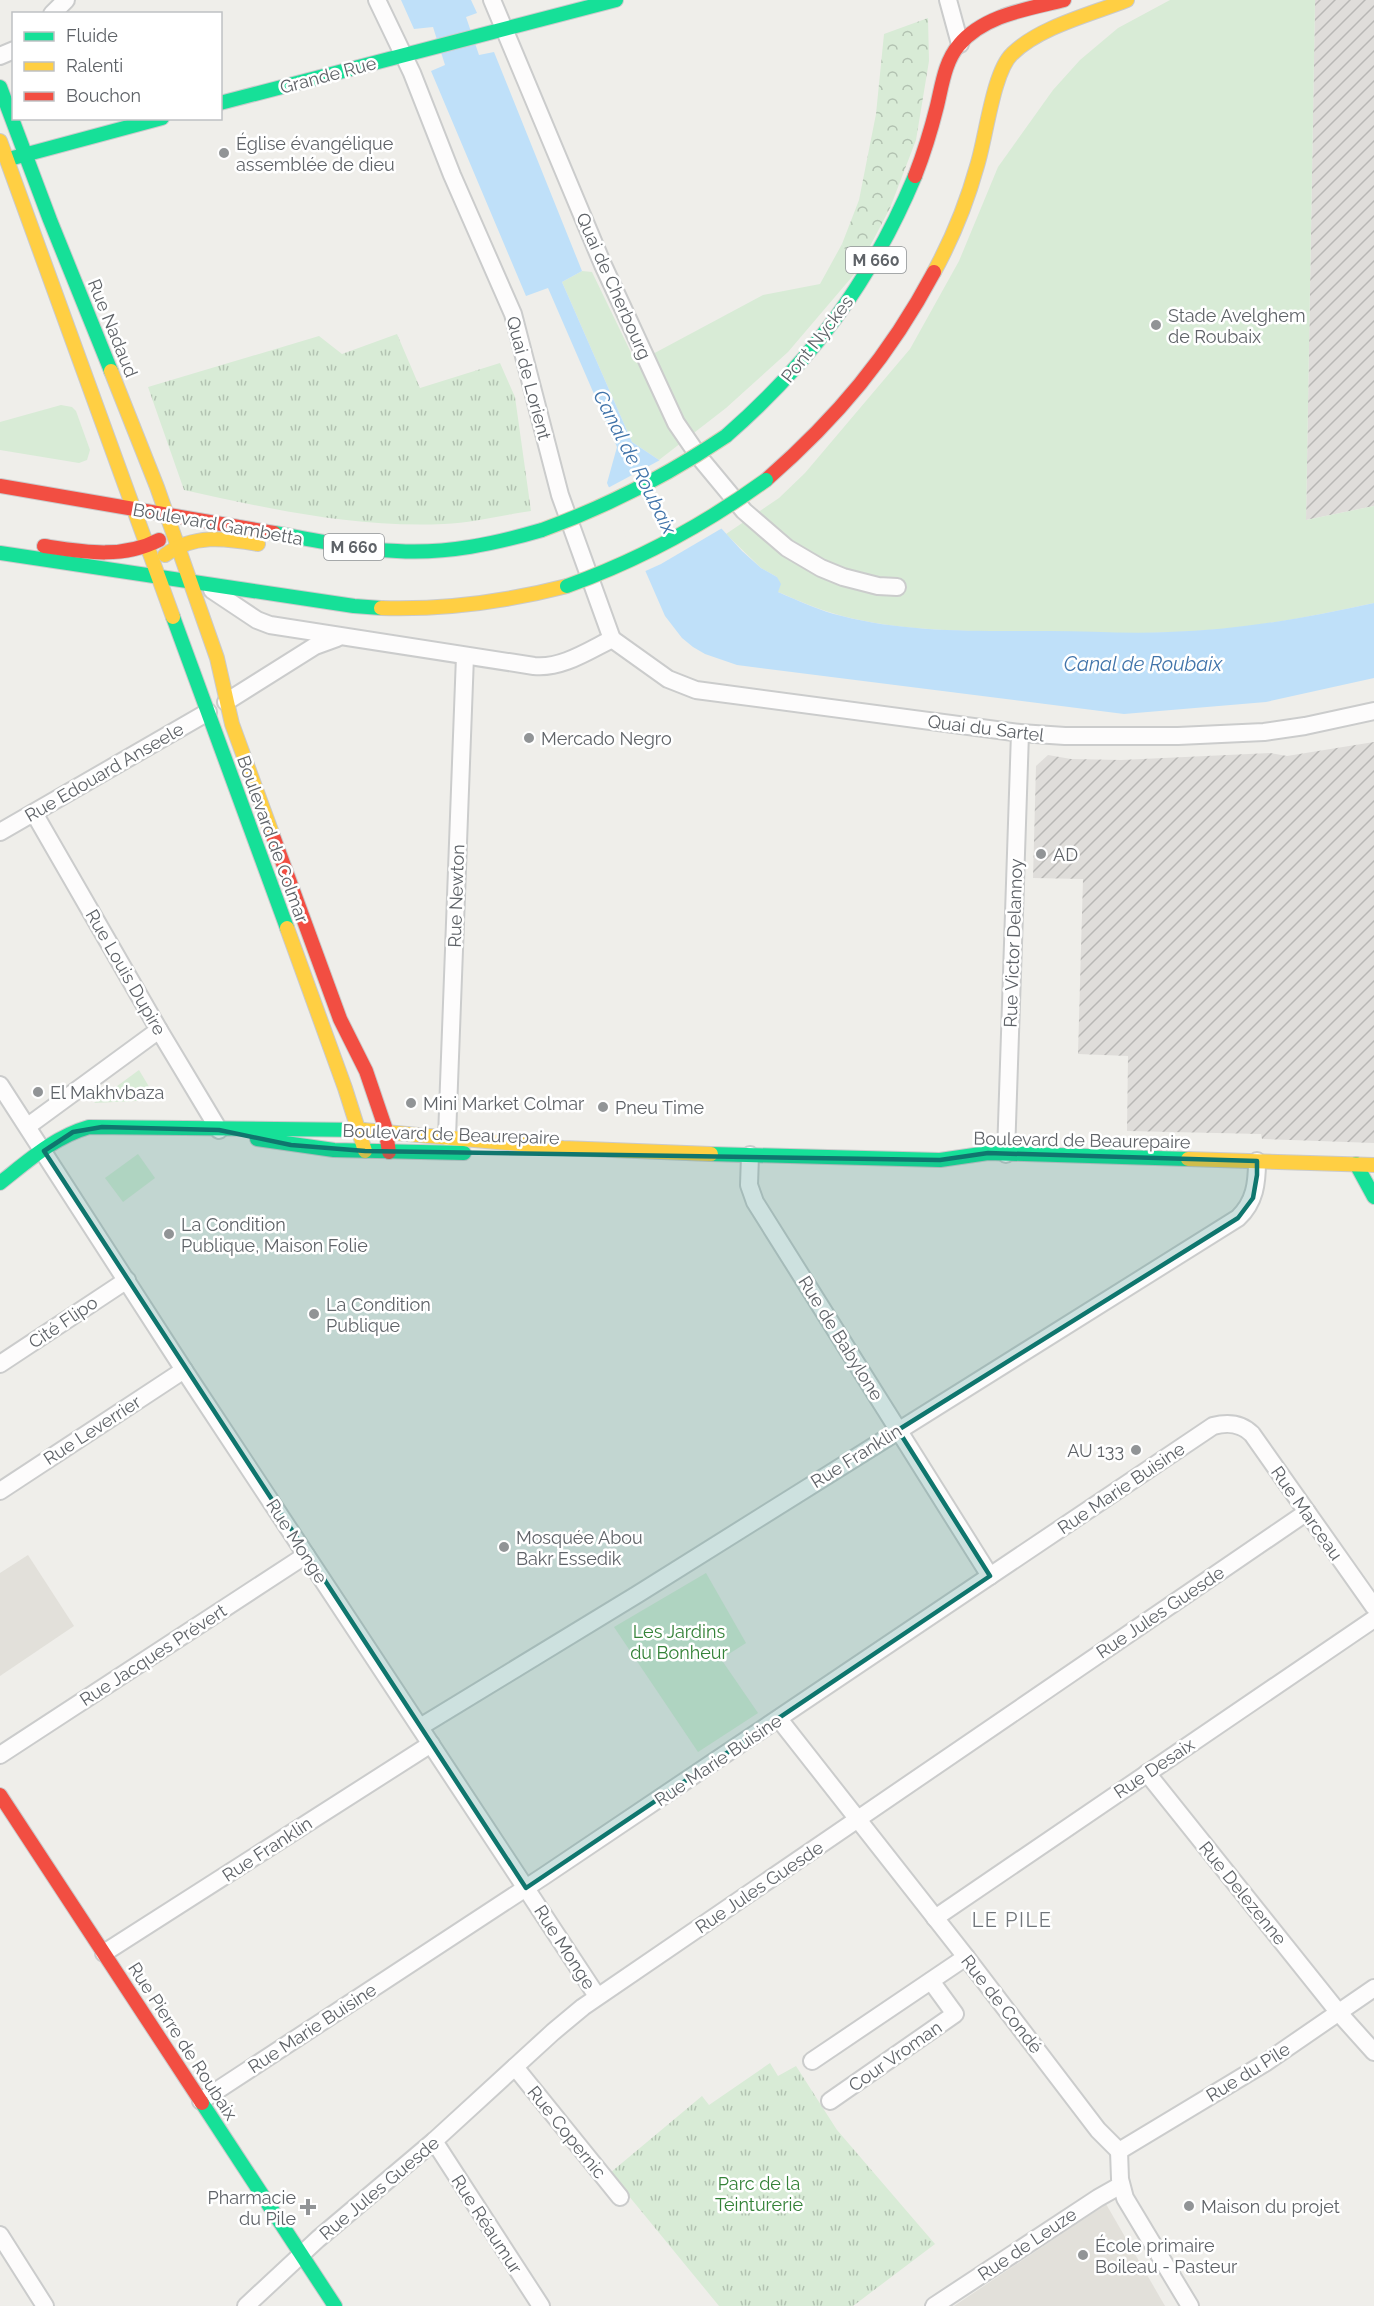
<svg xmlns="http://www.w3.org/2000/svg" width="1374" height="2306" font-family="Raleway,sans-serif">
<defs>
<pattern id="industrial-furrows" width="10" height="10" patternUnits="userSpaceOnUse" patternTransform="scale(1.5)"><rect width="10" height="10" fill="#dfddda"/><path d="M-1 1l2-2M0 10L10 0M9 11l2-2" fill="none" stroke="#b8b7b5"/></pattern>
<pattern id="forest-crowns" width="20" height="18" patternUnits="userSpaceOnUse" patternTransform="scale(1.5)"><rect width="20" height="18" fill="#d8ebd6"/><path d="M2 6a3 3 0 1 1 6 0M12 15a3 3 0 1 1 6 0" fill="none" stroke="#b2c2b1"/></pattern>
<pattern id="park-tufts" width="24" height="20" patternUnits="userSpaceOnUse" patternTransform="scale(1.5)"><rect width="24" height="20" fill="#d8ebd6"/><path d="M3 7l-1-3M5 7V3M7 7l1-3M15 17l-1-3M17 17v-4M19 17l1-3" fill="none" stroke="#b2c2b1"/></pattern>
</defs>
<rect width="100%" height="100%" fill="#efeeea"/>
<g fill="url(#industrial-furrows)">
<path d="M 1315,0 L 1374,0 L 1374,506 L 1306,520 Z"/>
<path d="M 1374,742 L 1374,1143 L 1262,1139 L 1261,1134 L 1127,1131 L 1128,1056 L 1078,1054 L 1083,879 L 1033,878 L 1036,766 L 1048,755 L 1071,759 L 1121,760 L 1270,753 L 1287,756 Z"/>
</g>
<g fill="#e2e0da">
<path d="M 28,1555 L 74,1626 L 0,1676 L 0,1573 Z"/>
<path d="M 1106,2204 L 1165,2306 L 954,2306 Z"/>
</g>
<g fill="#d8ebd6">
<path d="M 1170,0 L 1315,0 L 1306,520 L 1374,506 L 1374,603 C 1324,614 1273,624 1222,629 C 1160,635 1098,633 1036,632 C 972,631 904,632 842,616 C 820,610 799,601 778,592 L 777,577 L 761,568 L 726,534 L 779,498 L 805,473 L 910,349 L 959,261 L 998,167 L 1053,90 L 1080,60 L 1118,28 Z"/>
<path d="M 842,244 L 857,271 L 788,352 L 726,408 L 659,460 L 632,442 L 562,282 L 582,271 L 592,272 L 636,363 L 763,295 L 820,284 Z"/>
<path d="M 61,405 L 72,407 L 76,411 L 90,450 L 87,460 L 79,463 L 0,450 L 0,422 Z"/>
<path d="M 139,1070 L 157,1100 L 94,1103 Z"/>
<path d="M 138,1154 L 155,1178 L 123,1202 L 105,1178 Z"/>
<path d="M 706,1573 L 746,1643 L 721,1659 L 758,1713 L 698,1752 L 614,1627 Z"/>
</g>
<path fill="url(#forest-crowns)" d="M 928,18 L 929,61 L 916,140 L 890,208 L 857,271 L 842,244 L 859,200 L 876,114 L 884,34 Z"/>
<g fill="url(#park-tufts)">
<path d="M 397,334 L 420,388 L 500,363 L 515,397 L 531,511 C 502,515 472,523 444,524 C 355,528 270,509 184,490 L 148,387 L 319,336 L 342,354 Z"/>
<path d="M 770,2063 L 778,2076 L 796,2066 L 837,2130 L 935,2244 L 853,2306 L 719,2306 L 610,2173 L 702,2096 L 709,2105 Z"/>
</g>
<path fill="#bfe0f9" d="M 401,0 L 471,0 L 477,13 L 466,17 L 479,55 L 494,52 L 582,271 L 562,282 L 632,442 L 659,460 L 742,551 L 761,568 L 777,577 L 781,584 L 778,592 C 799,601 820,611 842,616 C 907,633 983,631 1050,631 C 1089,631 1128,634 1168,632 C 1238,630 1306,618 1374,603 L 1374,678 L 1266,702 L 1124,714 L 737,665 L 705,654 L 693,647 L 682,638 L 665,616 L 607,483 L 617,447 L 548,288 L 526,296 L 431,71 L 445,65 L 433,27 L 414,29 Z"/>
<path fill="#efeeea" d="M 662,459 L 724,527 L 661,564 L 641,573 L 606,489 Z"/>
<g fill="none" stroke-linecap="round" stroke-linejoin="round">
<defs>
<g id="street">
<path d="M 377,0 L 412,73 L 452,175 L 513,314 L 560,495 L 612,639"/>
<path d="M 492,0 L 603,265 L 676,423 L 700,458 L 744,511 L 787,548 L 821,568 L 843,577 L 878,586 L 897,587"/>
<path d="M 948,0 L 960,44"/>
<path d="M 52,14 L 66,0"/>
<path d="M 0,56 L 14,50"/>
<path d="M 212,590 L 257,620 L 270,625 L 534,666 C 561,669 588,651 612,639"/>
<path d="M 612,639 L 668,679 L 696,690 L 1020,733 L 1065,736 L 1178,736 L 1264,732 L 1305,726 L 1374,711"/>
<path d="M 226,702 L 315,646 L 337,638"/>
<path d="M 34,813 L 159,1030 L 219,1130"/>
<path d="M 0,832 L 208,712"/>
<path d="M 0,1085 L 184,1370 L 597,1996"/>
<path d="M 28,1126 L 159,1030"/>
<path d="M 447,1137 L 465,656"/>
<path d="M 1006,1154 L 1020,733"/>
<path d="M 750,1155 L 749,1185 L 755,1202 L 990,1576"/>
<path d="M 0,1364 L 127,1280"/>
<path d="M 0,1491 L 184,1370"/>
<path d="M 779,1719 L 966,1957 L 1098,2130 L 1119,2151"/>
<path d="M 420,1727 L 638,1594 L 1238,1218 C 1255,1202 1257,1183 1257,1161"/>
<path d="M 0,1755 L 306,1555"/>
<path d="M 1147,1773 L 1339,2013 L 1374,2052"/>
<path d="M 935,1918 L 1374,1619"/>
<path d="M 104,1953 L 431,1744"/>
<path d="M 812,2061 L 966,1957"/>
<path d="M 515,2067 L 620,2197"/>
<path d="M 201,2101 L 544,1876 L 1213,1426 C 1228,1422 1241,1423 1252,1434 L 1374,1607"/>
<path d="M 830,2101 L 955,2014 L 931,1981"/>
<path d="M 434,2141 L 541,2306"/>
<path d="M 1119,2151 L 1265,2063 L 1374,1988"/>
<path d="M 1119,2151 L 1120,2179 L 1125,2198 L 1190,2306"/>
<path d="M 0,2235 L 45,2306"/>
<path d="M 246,2306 L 318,2239 L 434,2141 L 553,2032 L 583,2007 L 1307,1512"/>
<path d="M 934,2306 L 1098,2198 L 1121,2185"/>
</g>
<g id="fast">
<path d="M 0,87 L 50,220 L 111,371"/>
<path d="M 220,103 L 616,0"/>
<path d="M 9,159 L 162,118"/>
<path d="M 726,436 C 811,362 871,281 915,176"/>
<path d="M 274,533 C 314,540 355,549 397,551 C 447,554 494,544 542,530"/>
<path d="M 0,553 L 354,606 L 381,608"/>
<path d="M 173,617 L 287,928"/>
<path d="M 257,1139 L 334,1150 L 464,1153"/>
<path d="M 711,1154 L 940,1160 L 988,1153 L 1188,1159"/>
<path d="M 1356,1164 L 1374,1197"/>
<path d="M 0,1183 C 28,1161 54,1137 89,1127 L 363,1130"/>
<path d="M 202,2103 L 335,2306"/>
</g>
<g id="slow">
<path d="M 0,141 L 173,617"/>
<path d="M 934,272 C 952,239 967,202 977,166 C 986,138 993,72 1012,54 C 1039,27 1092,14 1127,0"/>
<path d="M 111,371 L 157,487 L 217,658 L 232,724 L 273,836"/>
<path d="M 165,555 C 193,534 225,538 258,544"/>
<path d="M 381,608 C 445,610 505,602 567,586"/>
<path d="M 287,928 L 345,1088 L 365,1151"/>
<path d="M 363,1130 L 563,1148 L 711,1154"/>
<path d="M 1188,1159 L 1374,1165"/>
</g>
<g id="jam">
<path d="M 915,176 C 924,153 931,130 937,106 C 942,85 945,61 959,45 C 984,15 1028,9 1064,0"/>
<path d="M 766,480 C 837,418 890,355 934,272"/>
<path d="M 0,486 L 274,533"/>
<path d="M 44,546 C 84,552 122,559 159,540"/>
<path d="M 273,836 L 340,1019 L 366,1071 L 385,1127 L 389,1152"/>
<path d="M 0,1795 L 202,2103"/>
</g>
</defs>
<use href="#street" stroke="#cbcccc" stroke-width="20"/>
<use href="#fast" stroke="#cacacb" stroke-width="16"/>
<use href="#slow" stroke="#cacacb" stroke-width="16"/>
<use href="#jam" stroke="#cacacb" stroke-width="16"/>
<use href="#street" stroke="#fdfcfc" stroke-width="16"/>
<use href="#fast" stroke="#16e098" stroke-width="14"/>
<use href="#slow" stroke="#ffcf43" stroke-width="14"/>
<use href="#jam" stroke="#f24e42" stroke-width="14"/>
<defs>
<g id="fast-bridge">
<path d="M 542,530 C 608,506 668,475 726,436"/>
<path d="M 567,586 C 639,560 704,525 766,480"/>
</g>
</defs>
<use href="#fast-bridge" stroke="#d7ceb8" stroke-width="16" stroke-linecap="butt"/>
<use href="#fast-bridge" stroke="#16e098" stroke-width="14"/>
</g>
<path fill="#0f766e" fill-opacity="0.2" stroke="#0f766e" stroke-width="4.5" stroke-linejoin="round" d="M 102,1127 L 219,1130 L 291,1145 L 365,1151 L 940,1160 L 988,1153 L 1257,1161 L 1257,1175 L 1253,1198 L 1238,1218 L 898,1430 L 990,1576 L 526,1888 L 44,1151 L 73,1132 Z"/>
<g fill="#919496" stroke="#fff" stroke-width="2">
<circle cx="224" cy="153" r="6"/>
<circle cx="1156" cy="325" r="6"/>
<circle cx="529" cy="738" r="6"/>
<circle cx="1041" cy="854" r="6"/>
<circle cx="38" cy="1092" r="6"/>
<circle cx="411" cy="1103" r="6"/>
<circle cx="603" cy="1107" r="6"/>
<circle cx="169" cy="1234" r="6"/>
<circle cx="314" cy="1314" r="6"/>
<circle cx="1136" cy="1450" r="6"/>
<circle cx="504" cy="1547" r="6"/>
<circle cx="1189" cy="2206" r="6"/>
<path d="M305 2198h6v6h6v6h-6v6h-6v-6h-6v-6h6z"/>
<circle cx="1083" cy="2255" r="6"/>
</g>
<g text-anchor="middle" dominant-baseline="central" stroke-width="5" stroke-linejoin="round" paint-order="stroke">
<g fill="#fff" stroke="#8f9295" stroke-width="1.5">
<rect x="846" y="247" width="60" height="26" rx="4.5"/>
<rect x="324" y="534" width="60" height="26" rx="4.5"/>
</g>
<g font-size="16" font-weight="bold" fill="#5f6368">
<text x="876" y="260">M 660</text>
<text x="354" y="547">M 660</text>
</g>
<g font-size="18" fill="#5f6368" stroke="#fff">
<text transform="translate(328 75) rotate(-15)">Grande Rue</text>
<text transform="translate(614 286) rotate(66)">Quai de Cherbourg</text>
<text transform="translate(113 328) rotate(68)">Rue Nadaud</text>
<text transform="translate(817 339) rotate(-52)">Pont Nyckes</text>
<text transform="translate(529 378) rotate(75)">Quai de Lorient</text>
<text transform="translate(218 524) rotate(10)">Boulevard Gambetta</text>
<text transform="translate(986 728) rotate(7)">Quai du Sartel</text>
<text transform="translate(104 772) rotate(-30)">Rue Edouard Anseele</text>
<text transform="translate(273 839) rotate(70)">Boulevard de Colmar</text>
<text transform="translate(456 896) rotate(-88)">Rue Newton</text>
<text transform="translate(1013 943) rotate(-88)">Rue Victor Delannoy</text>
<text transform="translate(126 972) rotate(60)">Rue Louis Dupire</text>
<text transform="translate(451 1134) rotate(2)">Boulevard de Beaurepaire</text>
<text transform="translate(1082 1140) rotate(1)">Boulevard de Beaurepaire</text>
<text transform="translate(63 1322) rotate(-34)">Cité Flipo</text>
<text transform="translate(841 1338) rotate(58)">Rue de Babylone</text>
<text transform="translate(92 1430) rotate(-33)">Rue Leverrier</text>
<text transform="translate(856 1456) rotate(-32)">Rue Franklin</text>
<text transform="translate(1121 1488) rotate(-34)">Rue Marie Buisine</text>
<text transform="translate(1307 1513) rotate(55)">Rue Marceau</text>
<text transform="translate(297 1541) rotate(57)">Rue Monge</text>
<text transform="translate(1160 1612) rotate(-34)">Rue Jules Guesde</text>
<text transform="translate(153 1655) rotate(-33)">Rue Jacques Prévert</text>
<text transform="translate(718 1760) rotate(-34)">Rue Marie Buisine</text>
<text transform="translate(1154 1768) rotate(-34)">Rue Desaix</text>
<text transform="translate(267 1849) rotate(-33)">Rue Franklin</text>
<text transform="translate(759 1887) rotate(-34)">Rue Jules Guesde</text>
<text transform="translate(1243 1893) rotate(51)">Rue Delezenne</text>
<text transform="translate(565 1947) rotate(57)">Rue Monge</text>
<text transform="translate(1002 2004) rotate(52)">Rue de Condé</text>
<text transform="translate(312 2028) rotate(-33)">Rue Marie Buisine</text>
<text transform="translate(183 2041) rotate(57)">Rue Pierre de Roubaix</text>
<text transform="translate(895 2056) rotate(-35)">Cour Vroman</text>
<text transform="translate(1248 2072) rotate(-32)">Rue du Pile</text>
<text transform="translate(567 2132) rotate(51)">Rue Copernic</text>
<text transform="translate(379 2188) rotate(-40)">Rue Jules Guesde</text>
<text transform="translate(487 2224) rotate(57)">Rue Réaumur</text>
<text transform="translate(1027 2244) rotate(-34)">Rue de Leuze</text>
</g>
<g font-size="18" fill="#5f6368" stroke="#fff" text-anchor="start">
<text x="236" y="143">Église évangélique<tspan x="236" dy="21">assemblée de dieu</tspan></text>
<text x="1168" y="315">Stade Avelghem<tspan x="1168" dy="21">de Roubaix</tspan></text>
<text x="541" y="738">Mercado Negro</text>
<text x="1053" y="854">AD</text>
<text x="50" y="1092">El Makhvbaza</text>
<text x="423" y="1103">Mini Market Colmar</text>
<text x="615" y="1107">Pneu Time</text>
<text x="181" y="1224">La Condition<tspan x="181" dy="21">Publique, Maison Folie</tspan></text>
<text x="326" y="1304">La Condition<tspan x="326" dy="21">Publique</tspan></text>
<text x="1124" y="1450" text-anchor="end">AU 133</text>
<text x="516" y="1537">Mosquée Abou<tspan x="516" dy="21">Bakr Essedik</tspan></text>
<text x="296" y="2197" text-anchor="end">Pharmacie<tspan x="296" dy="21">du Pile</tspan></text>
<text x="1201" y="2206">Maison du projet</text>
<text x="1095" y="2245">École primaire<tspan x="1095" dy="21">Boileau - Pasteur</tspan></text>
</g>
<g font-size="18" fill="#348238" stroke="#fff">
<text x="679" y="1631">Les Jardins<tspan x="679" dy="21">du Bonheur</tspan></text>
<text x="759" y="2183">Parc de la<tspan x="759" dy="21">Teinturerie</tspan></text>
</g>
<g font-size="20" font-style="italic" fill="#4174aa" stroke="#fff">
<text transform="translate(635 462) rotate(63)">Canal de Roubaix</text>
<text x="1143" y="664">Canal de Roubaix</text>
</g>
<g font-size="20" letter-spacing="1.5" fill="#70757a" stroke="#fff">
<text x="1012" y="1920">LE PILE</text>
</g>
</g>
<rect x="12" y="12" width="210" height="108" fill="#ffffff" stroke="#bfc1c3" stroke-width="1.5"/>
<rect x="24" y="32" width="30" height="9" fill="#16e098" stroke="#bfc1c3" stroke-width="1.5"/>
<text x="66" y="42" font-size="18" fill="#5f6368">Fluide</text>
<rect x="24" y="62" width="30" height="9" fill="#ffcf43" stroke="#bfc1c3" stroke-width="1.5"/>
<text x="66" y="72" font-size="18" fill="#5f6368">Ralenti</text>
<rect x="24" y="92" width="30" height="9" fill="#f24e42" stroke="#bfc1c3" stroke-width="1.5"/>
<text x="66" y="102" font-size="18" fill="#5f6368">Bouchon</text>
</svg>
